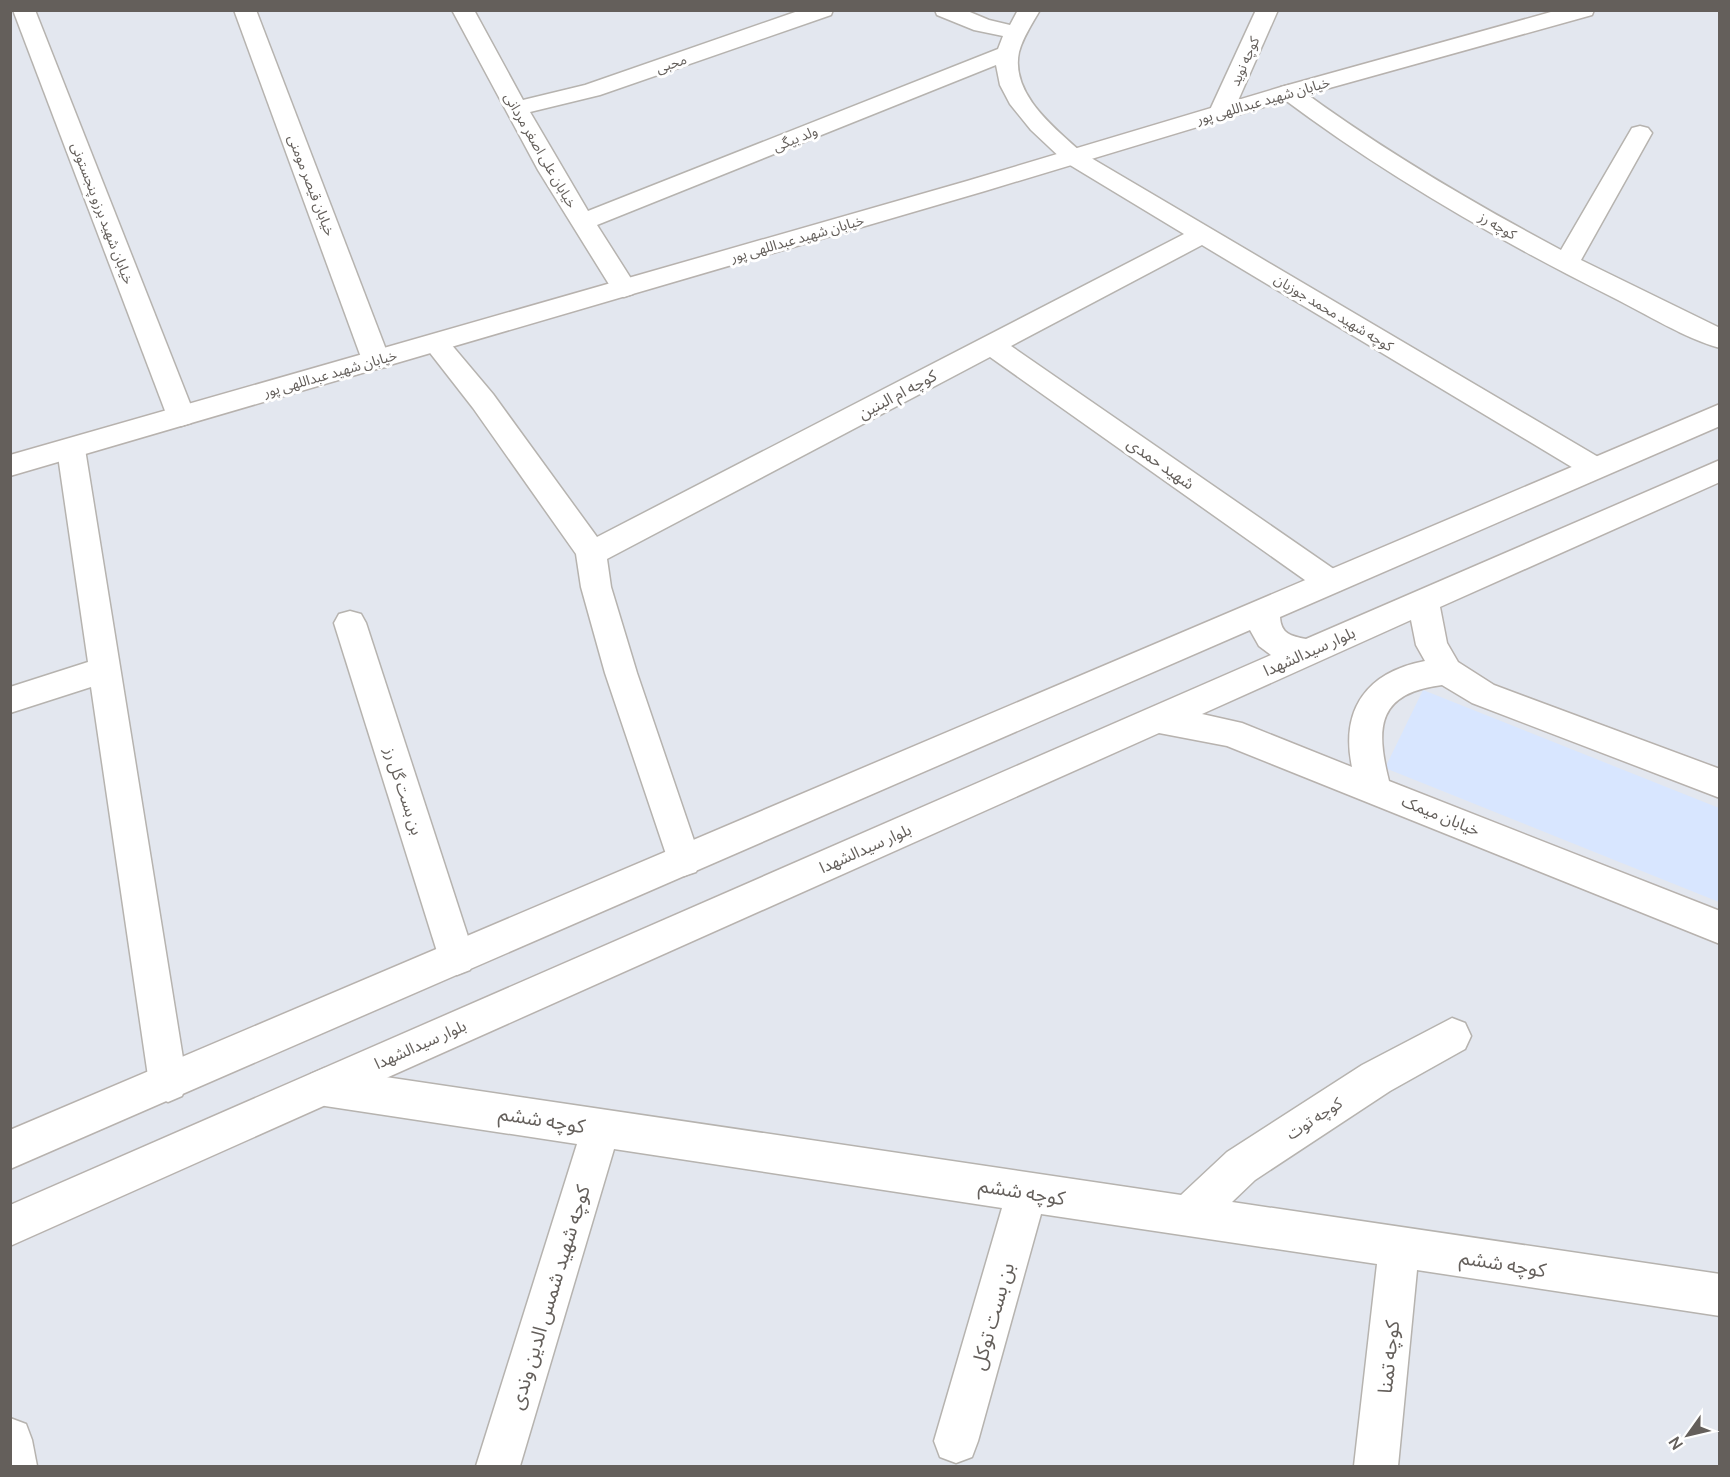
<svg xmlns="http://www.w3.org/2000/svg" width="1730" height="1477" font-family="Manrope,'Noto Sans Arabic',sans-serif">
<rect width="100%" height="100%" fill="#e3e7ef"/>
<path fill="#d8e6ff" d="M 1423,690 L 1719,808 L 1719,902 L 1385,768 Z"/>
<g fill="none" stroke-linecap="round" stroke-linejoin="round">
<defs>
<g id="street">
<path d="M 13,10 L 35,10 L 195,416 L 191,423 L 181,426 L 171,423 L 167,416 Z"/>
<path d="M 234,10 L 256,10 L 390,360 L 386,367 L 376,369 L 366,367 L 362,360 Z"/>
<path d="M 452,10 L 474,10 L 523,100 L 585,85 L 801,10 L 833,10 L 831,15 L 600,95 L 530,112 L 588,211 L 998,49 L 1003,36 L 974,30 L 937,15 L 935,10 L 965,10 L 989,20 L 1010,25 L 1018,10 L 1040,10 C 1032,24 1023,37 1019,52 C 1010,94 1055,128 1081,152 L 1605,461 L 1609,468 L 1605,475 L 1595,479 L 1585,475 L 1202,245 L 1011,346 L 1341,574 L 1345,582 L 1341,590 L 1330,594 L 1319,590 L 990,357 L 607,559 L 611,587 L 637,673 L 701,861 L 696,872 L 684,876 L 672,872 L 605,673 L 581,587 L 576,554 L 473,408 L 427,349 L 423,343 L 427,337 L 436,334 L 445,337 L 493,394 L 597,537 L 1184,234 L 1065,162 L 1031,130 L 1010,104 L 1000,85 L 996,65 L 597,225 L 637,288 L 633,294 L 624,297 L 615,294 L 538,170 Z"/>
<path d="M 1256,10 L 1278,10 L 1233,112 L 1229,117 L 1221,119 L 1213,117 L 1209,112 Z"/>
<path d="M 1289,85 L 1297,87 C 1381,149 1469,201 1561,250 L 1632,128 L 1640,126 L 1648,128 L 1652,133 L 1581,260 L 1720,328 L 1720,348 C 1684,338 1646,314 1612,297 C 1496,239 1385,175 1281,97 L 1278,92 L 1281,87 Z"/>
<path d="M 71,439 L 81,442 L 85,449 L 187,1083 L 182,1096 L 168,1102 L 154,1096 L 149,1083 L 91,687 L 10,713 L 10,687 L 88,662 L 57,449 L 61,442 Z"/>
<path d="M 350,611 L 361,614 L 366,623 L 475,958 L 470,970 L 457,975 L 444,970 L 439,958 L 334,623 L 339,614 Z"/>
<path d="M 1452,1018 L 1465,1023 L 1471,1036 L 1465,1049 L 1390,1091 L 1255,1180 L 1232,1202 L 1720,1274 L 1720,1316 L 1417,1270 L 1398,1466 L 1354,1466 L 1377,1264 L 1041,1214 L 978,1441 L 972,1457 L 956,1463 L 940,1457 L 934,1441 L 1002,1208 L 614,1149 L 520,1466 L 476,1466 L 577,1144 L 325,1106 L 311,1100 L 306,1087 L 311,1074 L 325,1068 L 1181,1195 L 1227,1152 L 1362,1065 Z"/>
<path d="M 10,1418 L 26,1424 L 32,1440 L 37,1466 L 10,1466 Z"/>
</g>
<g id="secondary">
<path d="M 1558,10 L 1594,10 L 1592,15 L 1297,97 L 985,191 L 10,476 L 10,455 L 967,181 L 1281,87 Z"/>
<path d="M 1720,404 L 1720,426 L 1280,617 C 1281,634 1291,636 1306,639 L 1720,460 L 1720,482 L 1440,607 L 1447,643 L 1458,662 L 1494,685 L 1720,769 L 1720,798 L 1472,703 L 1442,685 C 1378,693 1375,726 1389,781 L 1720,911 L 1720,944 L 1227,746 L 1159,733 L 10,1246 L 10,1205 L 1271,655 L 1259,646 L 1250,630 L 10,1169 L 10,1130 ZM 1411,620 L 1416,645 L 1425,661 C 1367,672 1340,709 1352,767 L 1242,723 L 1202,714 Z"/>
</g>
</defs>
<use href="#street" stroke="#b6b3af" stroke-width="3"/>
<use href="#secondary" stroke="#b7b2ae" stroke-width="3"/>
<use href="#street" fill="#fff" fill-rule="evenodd"/>
<use href="#secondary" fill="#fff" fill-rule="evenodd"/>
</g>
<g text-anchor="middle" dominant-baseline="central" stroke-width="6" stroke-linejoin="round" paint-order="stroke">
<g font-size="14" fill="#645f5b" stroke="#fff">
<text transform="translate(1244 61) rotate(-66)">کوچه نوید</text>
<text transform="translate(671 63) rotate(-19)">محبی</text>
<text transform="translate(1263 100) rotate(-16)">خیابان شهید عبداللهی پور</text>
<text transform="translate(795 138) rotate(-22)">ولد بیگی</text>
<text transform="translate(541 150) rotate(60)">خیابان علی اصغر مردانی</text>
<text transform="translate(312 185) rotate(69)">خیابان قیصر مومنی</text>
<text transform="translate(103 213) rotate(69)">خیابان شهید برزو پنجستونی</text>
<text transform="translate(1498 225) rotate(30)">کوچه رز</text>
<text transform="translate(797 238) rotate(-16)">خیابان شهید عبداللهی پور</text>
<text transform="translate(1334 312) rotate(31)">کوچه شهید محمد جوزیان</text>
<text transform="translate(330 373) rotate(-16)">خیابان شهید عبداللهی پور</text>
</g>
<g font-size="16" fill="#645f5b" stroke="#fff">
<text transform="translate(897 394) rotate(-28)">کوچه ام البنین</text>
<text transform="translate(1161 463) rotate(35)">شهید حمدی</text>
<text transform="translate(1309 651) rotate(-24)">بلوار سیدالشهدا</text>
<text transform="translate(404 791) rotate(72)">بن بست گل رز</text>
<text transform="translate(1441 815) rotate(22)">خیابان میمک</text>
<text transform="translate(865 848) rotate(-24)">بلوار سیدالشهدا</text>
<text transform="translate(420 1044) rotate(-24)">بلوار سیدالشهدا</text>
<text transform="translate(1314 1118) rotate(-33)">کوچه توت</text>
</g>
<g font-size="20" fill="#645f5b" stroke="#fff">
<text transform="translate(542 1119) rotate(9)">کوچه ششم</text>
<text transform="translate(1022 1191) rotate(9)">کوچه ششم</text>
<text transform="translate(1503 1263) rotate(9)">کوچه ششم</text>
<text transform="translate(549 1297) rotate(-73)">کوچه شهید شمس الدین وندی</text>
<text transform="translate(992 1316) rotate(-74)">بن بست توکل</text>
<text transform="translate(1388 1357) rotate(-84)">کوچه تمنا</text>
</g>
</g>
<rect width="1730" height="1477" fill="none" stroke="#645f5b" stroke-width="24"/>
<g transform="translate(1688 1435) rotate(236)" stroke="#ffffff" stroke-width="4.5" paint-order="stroke">
<path d="M0-4.5L10 22L0 15L-10 22Z" fill="#645f5b"/>
<text y="-9" font-size="16" font-weight="bold" text-anchor="middle" fill="#645f5b">N</text>
</g>
</svg>
